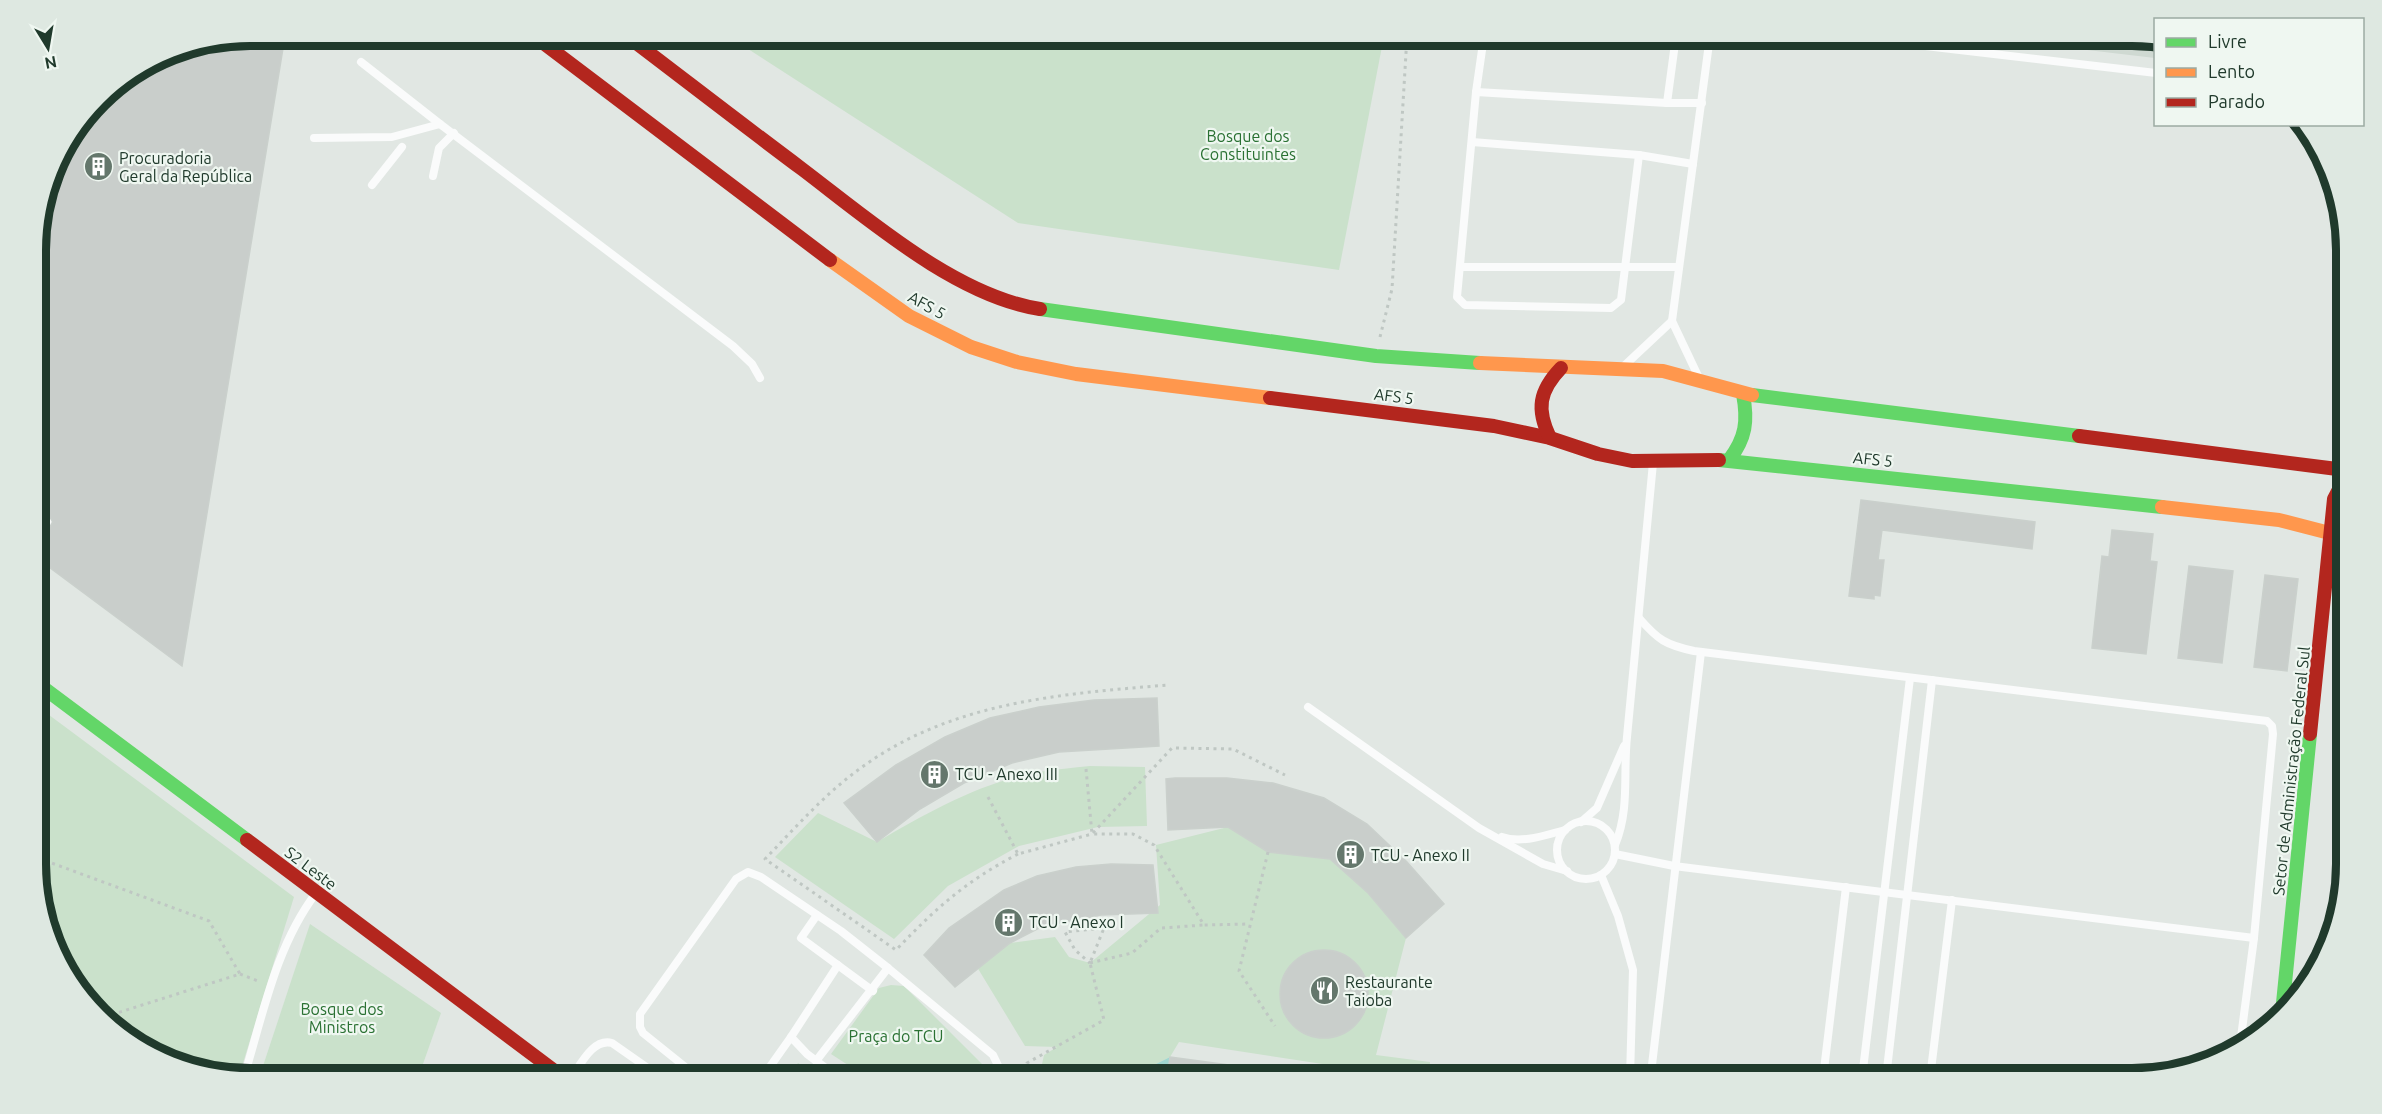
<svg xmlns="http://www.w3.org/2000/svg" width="2382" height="1114" font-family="Ubuntu,sans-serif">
<rect width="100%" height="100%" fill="#e1e7e3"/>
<path fill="#cfd9d2" d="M 1967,36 L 2131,36 L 2155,41 L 2155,58 Z"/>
<g fill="#cae1cb">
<path d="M 728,36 L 1384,36 L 1339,270 L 1018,223 Z"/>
<path d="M 37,706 L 294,897 L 239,1076 L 168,1062 L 80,994 L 38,892 Z"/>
<path d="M 1090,766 L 1145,767 L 1147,826 L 1098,827 L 1019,846 L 948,886 L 894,939 L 775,857 L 818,813 L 877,842 C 927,813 981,782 1039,772 C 1056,769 1073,768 1090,766 Z"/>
<path d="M 1228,827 L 1268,852 L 1330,859 L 1368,893 L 1406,938 L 1376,1055 L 1430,1062 L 1429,1078 L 1361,1078 L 1362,1070 L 1179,1042 L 1170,1057 L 1136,1074 L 1136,1078 L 1039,1078 L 1044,1055 L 1057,1047 L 1025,1046 L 977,967 L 1010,943 L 1055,937 L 1069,957 L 1090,963 L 1160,905 L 1156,845 Z"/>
<path d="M 310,924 L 441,1013 L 418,1078 L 259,1078 Z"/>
<path d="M 891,985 L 904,986 L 991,1073 L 990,1078 L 868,1078 L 831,1054 L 879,988 Z"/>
<path d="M 798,1063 L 820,1078 L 788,1078 Z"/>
</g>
<path fill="#a1d7d0" d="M 1170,1057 L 1167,1078 L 1136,1078 L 1136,1074 Z"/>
<g fill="#c9cecb" stroke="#cad0cc" stroke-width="1.5">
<path d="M 251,36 L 285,36 L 182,666 L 37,558 L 37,541 L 42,539 L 53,522 L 50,517 L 45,516 L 37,524 L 36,236 L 58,155 L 109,90 L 169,52 Z"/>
<path d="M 1861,500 L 2035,522 L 2032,549 L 1882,530 L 1878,560 L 1884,560 L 1880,596 L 1874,595 L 1874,599 L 1849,596 Z"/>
<path d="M 2112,530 L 2153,534 L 2150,561 L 2157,562 L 2146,654 L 2092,648 L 2102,556 L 2109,557 Z"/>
<path d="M 2189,566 L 2233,571 L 2222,663 L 2178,658 Z"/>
<path d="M 2265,575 L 2298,579 L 2287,671 L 2254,667 Z"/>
<path d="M 1157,698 L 1159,746 L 1059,752 L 1012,763 L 964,783 L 920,809 L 877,842 L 844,803 L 896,765 L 945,737 L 990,718 L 1039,707 L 1094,700 Z"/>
<path d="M 1175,778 L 1227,778 L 1273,783 L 1324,798 L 1367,824 L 1407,862 L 1444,904 L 1406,938 L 1368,893 L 1330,859 L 1268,852 L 1228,827 L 1168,830 L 1166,779 Z"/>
<path d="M 1111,864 L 1153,865 L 1158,913 L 1101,915 L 1043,926 L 1010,943 L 955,987 L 924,955 L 949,928 L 1004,890 L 1037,876 L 1076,867 Z"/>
<circle cx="1324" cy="994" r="44"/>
<path d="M 1170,1057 L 1258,1069 L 1257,1078 L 1167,1078 Z"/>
</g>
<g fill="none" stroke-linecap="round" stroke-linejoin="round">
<g stroke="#bfc7c3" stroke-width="3" stroke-dasharray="3 4.5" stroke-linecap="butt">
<path d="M 1380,337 L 1392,289 L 1407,36"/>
<path d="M 38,756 L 43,727"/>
<path d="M 1086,769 L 1092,834 L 1133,834 L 1154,845 L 1204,925 L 1249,924"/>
<path d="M 988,797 L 1018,854 L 1092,834 L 1172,748 L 1233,749 L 1285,775"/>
<path d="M 1268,852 L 1239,971 L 1275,1026"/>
<path d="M 1018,854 C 966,881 936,908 896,950 L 765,859 C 795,828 824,795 858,770 C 949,702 1059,694 1168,685"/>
<path d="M 38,858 L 209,921 L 240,974 L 117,1013 L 102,1010"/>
<path d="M 1090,963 L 1132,953 L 1161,928 L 1204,925"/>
<path d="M 240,974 L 258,981"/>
<path d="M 1023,1078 L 1027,1063 L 1104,1020 L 1090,963 L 1104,928 L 1065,932 L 1075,950 L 1090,963"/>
</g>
<g stroke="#fafbfb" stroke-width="8">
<path d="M 1484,36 L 1476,92 L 1667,103 L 1702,103"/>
<path d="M 1840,36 L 2156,73"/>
<path d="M 361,62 L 440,124"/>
<path d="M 1476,92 L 1457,297 L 1465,305 L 1611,308 L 1621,300 L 1639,155 L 1693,164"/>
<path d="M 1667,103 L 1676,36"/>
<path d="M 314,138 L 392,137 L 440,124 L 733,346 L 752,364 L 760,378"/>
<path d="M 1472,142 L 1639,155"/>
<path d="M 433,176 L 439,148 L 454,133"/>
<path d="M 372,185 L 402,147"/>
<path d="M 1460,267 L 1679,267"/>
<path d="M 1624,366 L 1672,321"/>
<path d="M 1699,378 L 1672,321 L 1710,36"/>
<path d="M 37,535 L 47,522"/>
<path d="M 1639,618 C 1658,640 1666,645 1694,651 L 2267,721 L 2272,726 L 2273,734 L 2254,938 L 2240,1045"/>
<path d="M 1308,707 L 1479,828 L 1543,864 L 1567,871"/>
<circle cx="1586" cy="850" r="29"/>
<path d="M 1581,822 L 1597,808 L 1624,746"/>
<path d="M 1502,837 C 1521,844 1546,835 1565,830"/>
<path d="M 1615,845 C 1630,809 1623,774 1627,737 C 1635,645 1645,554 1653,463"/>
<path d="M 1615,854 L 1674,866 L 2254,938"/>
<path d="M 1601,875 L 1618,916 L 1633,970 L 1630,1078"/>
<path d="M 817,915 L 801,938 L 873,991"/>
<path d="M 791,1037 L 838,965"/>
<path d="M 816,1061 L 888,968"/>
<path d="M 244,1077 C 263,1014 276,946 316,893"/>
<path d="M 571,1078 C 581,1064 593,1038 612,1043 L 662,1078"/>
<path d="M 699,1078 L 643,1033 L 640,1027 L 640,1014 L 736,879 L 748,872 L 761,877 L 841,931 L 888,968 L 993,1055 L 1004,1078"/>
<path d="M 762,1078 L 791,1037 L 807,1054 L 839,1078"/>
<path d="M 1691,1078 L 1658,1072 L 1652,1065 L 1701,652"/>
<path d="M 1823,1078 L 1846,887"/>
<path d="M 1862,1078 L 1910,678"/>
<path d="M 1886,1078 L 1932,680"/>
<path d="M 1930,1078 L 1952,900"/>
</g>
<g stroke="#63d668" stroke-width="14">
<path d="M 1040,309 L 1376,356 L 1480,363"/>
<path d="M 1752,395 L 2079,436"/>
<path d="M 1719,460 L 2162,507"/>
<path d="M 1729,460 C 1746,438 1748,421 1743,394"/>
<path d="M 37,683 L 247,840"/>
<path d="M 2282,1013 L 2310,734"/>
</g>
<g stroke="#ff974d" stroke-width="14">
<path d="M 830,260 L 909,316 L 971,347 L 1017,362 L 1076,374 L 1270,398"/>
<path d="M 1480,363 L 1663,371 L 1752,395"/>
<path d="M 2162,507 L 2279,520 L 2345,537"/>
<path d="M 2317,967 L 2326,952"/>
</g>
<g stroke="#b3261e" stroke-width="14">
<path d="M 534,36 L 830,260"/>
<path d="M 627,36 C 685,80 743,125 802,169 C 868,219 956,296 1040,309"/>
<path d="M 1270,398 L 1494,426 L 1550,438 L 1598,454 L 1632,461 L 1719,460"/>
<path d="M 2079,436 L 2345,470"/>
<path d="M 1550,438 C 1536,409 1539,391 1561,368"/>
<path d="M 2310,734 L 2334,499 L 2345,478"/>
<path d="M 247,840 L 564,1078"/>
</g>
</g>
<defs>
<symbol id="building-disc" viewBox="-11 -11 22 22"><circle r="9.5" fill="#64776c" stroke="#eff7f1"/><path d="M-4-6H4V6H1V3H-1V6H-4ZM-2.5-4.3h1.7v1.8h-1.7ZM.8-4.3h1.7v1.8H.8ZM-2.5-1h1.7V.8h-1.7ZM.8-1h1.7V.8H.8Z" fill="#fff"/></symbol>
<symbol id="restaurant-disc" viewBox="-11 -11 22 22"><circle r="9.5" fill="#64776c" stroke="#eff7f1"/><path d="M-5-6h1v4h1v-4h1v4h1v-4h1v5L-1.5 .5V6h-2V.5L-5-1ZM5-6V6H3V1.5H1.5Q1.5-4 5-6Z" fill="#fff"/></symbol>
</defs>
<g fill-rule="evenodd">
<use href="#building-disc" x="82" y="150" width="33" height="33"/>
<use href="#building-disc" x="918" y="758" width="33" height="33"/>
<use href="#building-disc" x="1334" y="838" width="33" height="33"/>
<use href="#building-disc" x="992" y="906" width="33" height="33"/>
<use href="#restaurant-disc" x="1308" y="974" width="33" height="33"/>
</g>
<g text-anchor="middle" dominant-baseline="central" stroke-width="4.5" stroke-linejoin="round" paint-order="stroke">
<g font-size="16" fill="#2a7133" stroke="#eff7f1">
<text x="1248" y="136">Bosque dos<tspan x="1248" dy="18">Constituintes</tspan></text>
<text x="342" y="1009">Bosque dos<tspan x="342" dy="18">Ministros</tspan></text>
<text x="896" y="1036">Praça do TCU</text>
</g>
<g font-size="16" fill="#203a2c" stroke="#eff7f1" text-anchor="start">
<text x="119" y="158">Procuradoria<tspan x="119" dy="18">Geral da República</tspan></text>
<text x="955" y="774">TCU - Anexo III</text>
<text x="1371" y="855">TCU - Anexo II</text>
<text x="1029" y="922">TCU - Anexo I</text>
<text x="1345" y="982">Restaurante<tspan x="1345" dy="18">Taioba</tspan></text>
</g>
<g font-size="16" fill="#203a2c" stroke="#eff7f1">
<text transform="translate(927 305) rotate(29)">AFS 5</text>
<text transform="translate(1394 396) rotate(7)">AFS 5</text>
<text transform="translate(1873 459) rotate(6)">AFS 5</text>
<text transform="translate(2291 771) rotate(-84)">Setor de Administração Federal Sul</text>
<text transform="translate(311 868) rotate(37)">S2 Leste</text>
</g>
</g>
<path d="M0 0H2382V1114H0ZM250 46H2132A204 204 0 0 1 2336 250V864A204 204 0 0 1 2132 1068H250A204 204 0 0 1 46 864V250A204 204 0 0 1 250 46Z" fill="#dee8e1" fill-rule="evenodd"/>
<path fill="none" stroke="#203a2c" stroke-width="8" d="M250 46H2132A204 204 0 0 1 2336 250V864A204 204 0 0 1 2132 1068H250A204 204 0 0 1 46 864V250A204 204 0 0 1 250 46Z"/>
<rect x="2154" y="18" width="210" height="108" fill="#eff7f1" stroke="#9caba2" stroke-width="1.5"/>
<rect x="2166" y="38" width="30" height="9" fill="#63d668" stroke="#9caba2" stroke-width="1.5"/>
<text x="2208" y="48" font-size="18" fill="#203a2c">Livre</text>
<rect x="2166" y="68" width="30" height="9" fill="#ff974d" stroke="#9caba2" stroke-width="1.5"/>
<text x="2208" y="78" font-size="18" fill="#203a2c">Lento</text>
<rect x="2166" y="98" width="30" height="9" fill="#b3261e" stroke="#9caba2" stroke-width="1.5"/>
<text x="2208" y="108" font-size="18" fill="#203a2c">Parado</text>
<g transform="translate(48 48) rotate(169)" stroke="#eff7f1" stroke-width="4.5" paint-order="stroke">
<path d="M0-4.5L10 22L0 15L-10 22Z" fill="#203a2c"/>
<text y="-9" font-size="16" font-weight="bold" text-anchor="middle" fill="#203a2c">N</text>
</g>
</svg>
